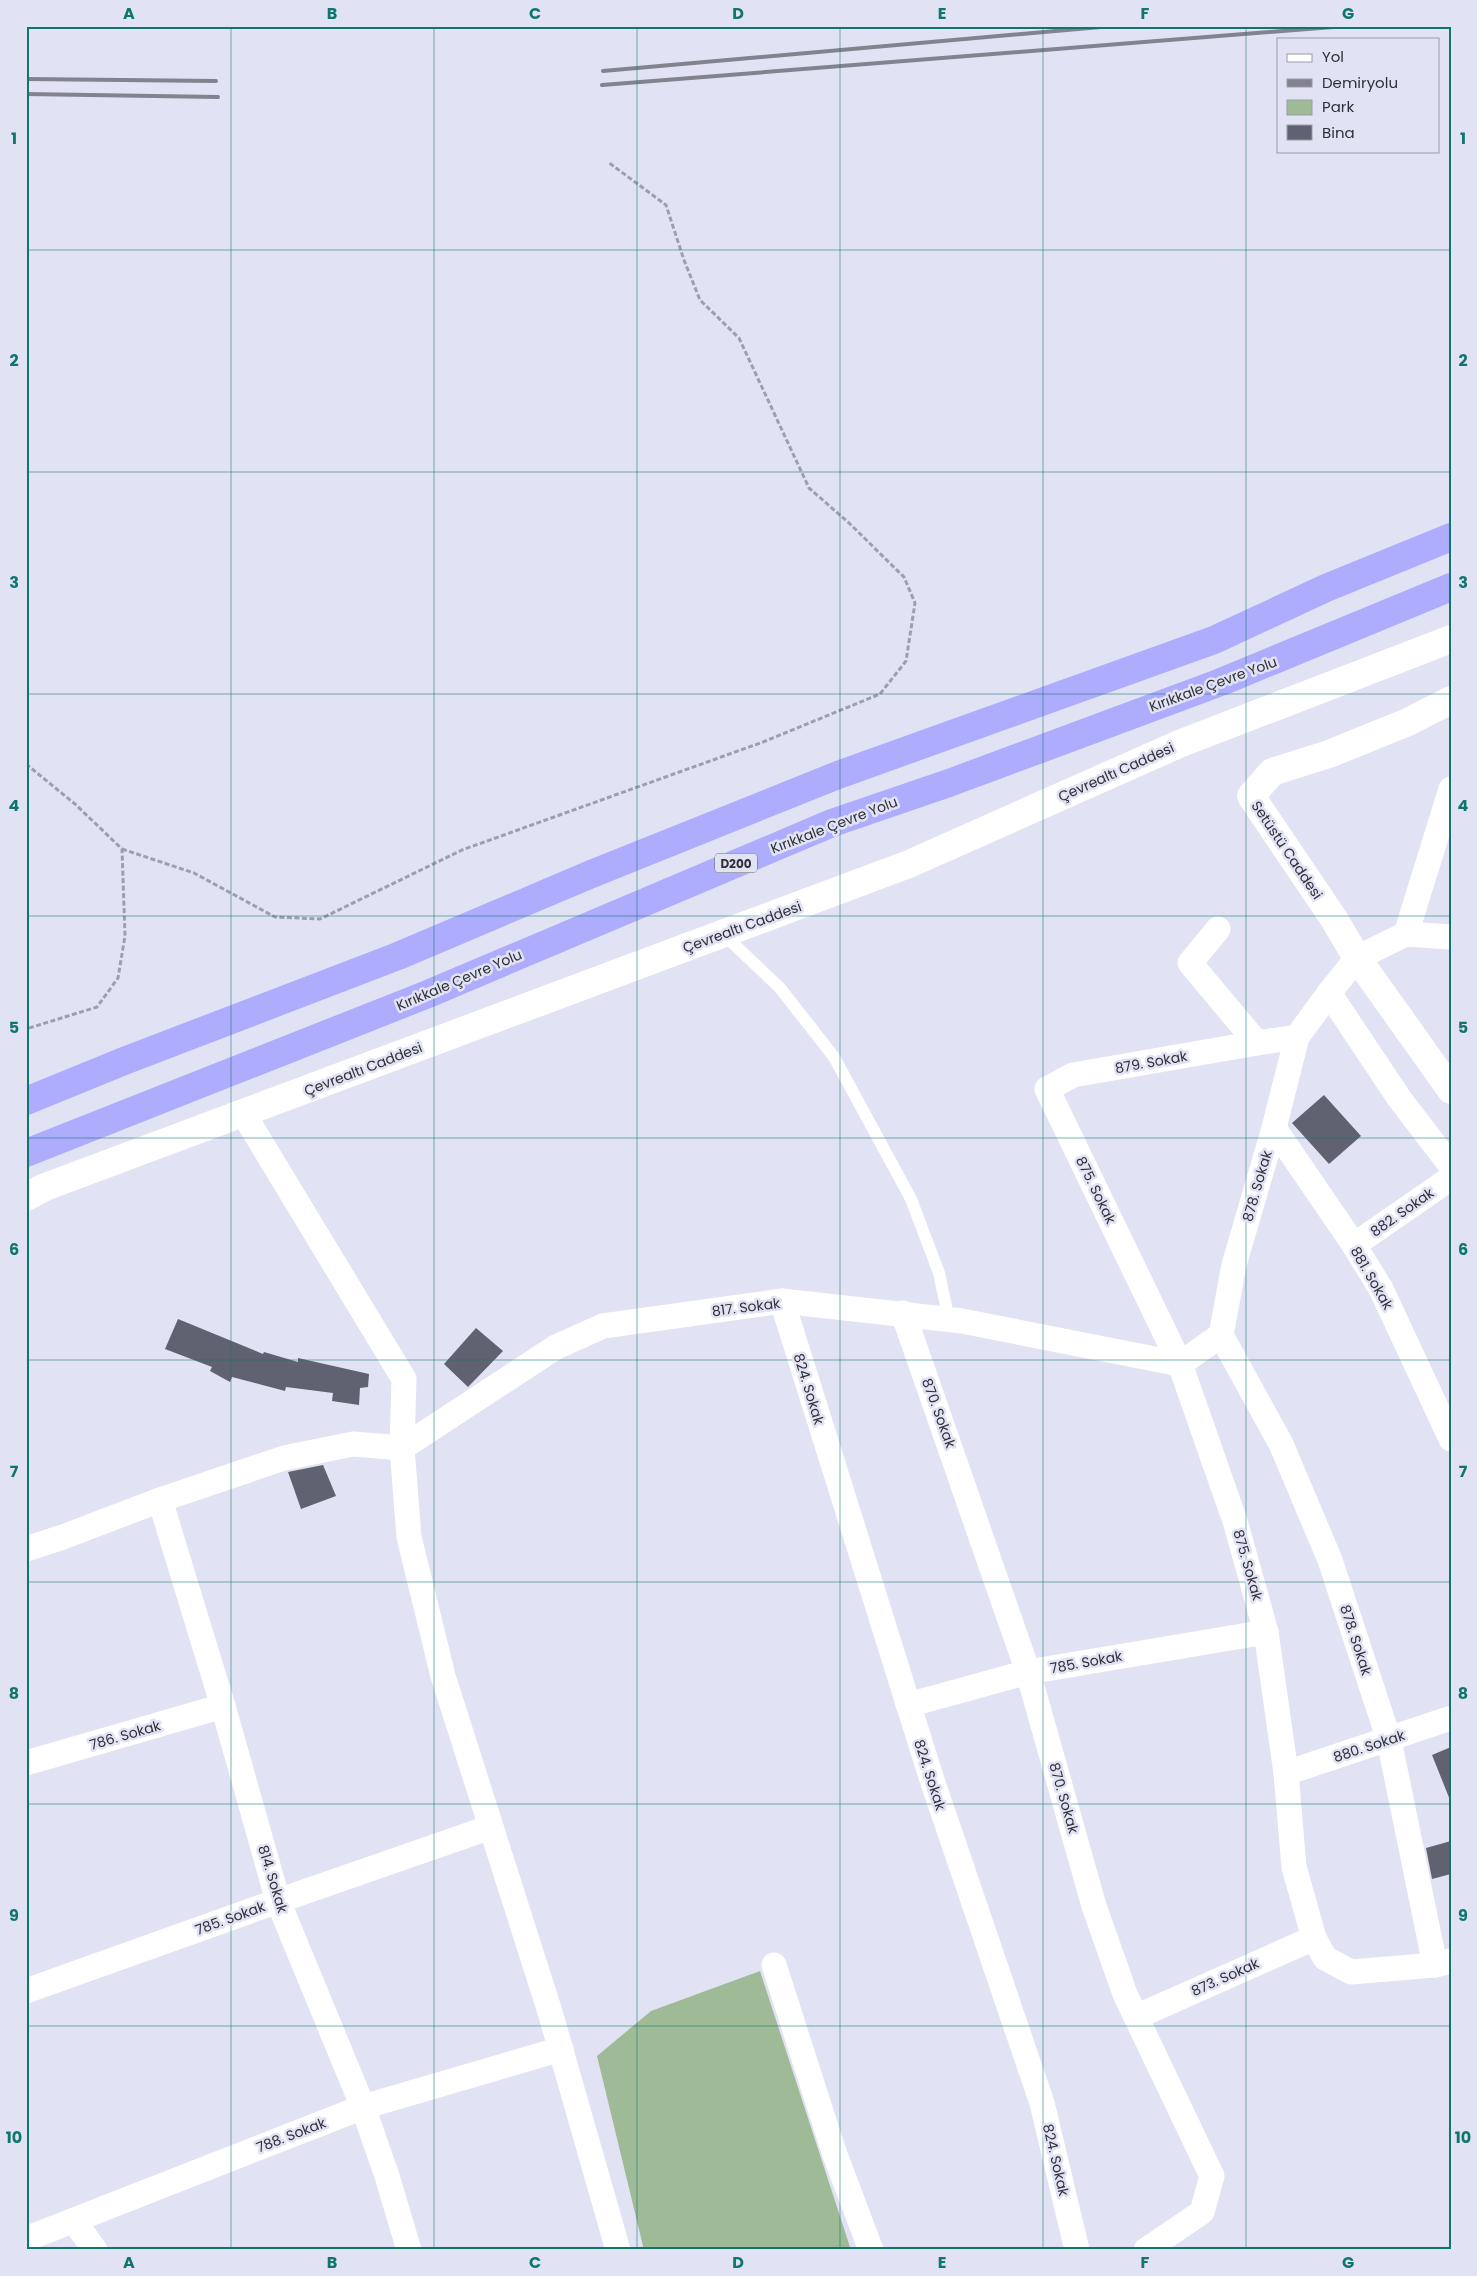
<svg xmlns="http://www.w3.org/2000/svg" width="1477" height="2276" font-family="Poppins,sans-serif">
<rect width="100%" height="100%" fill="#e1e2f4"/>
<path fill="#9eba96" d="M 760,1971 L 851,2250 L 644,2250 L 597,2056 L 651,2011 Z"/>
<g fill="#616271">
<path d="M 1324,1095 L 1361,1136 L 1329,1164 L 1292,1123 Z"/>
<path d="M 178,1319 L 263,1354 L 264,1352 L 298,1362 L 298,1358 L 369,1374 L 368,1387 L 360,1388 L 359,1405 L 332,1401 L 333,1393 L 286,1387 L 285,1391 L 232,1377 L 230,1382 L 210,1371 L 212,1367 L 165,1349 Z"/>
<path d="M 476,1328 L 503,1351 L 468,1387 L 444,1364 Z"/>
<path d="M 323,1465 L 336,1496 L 301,1509 L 288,1472 Z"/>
<path d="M 1451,1747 L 1451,1800 L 1450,1800 L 1432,1755 Z"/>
<path d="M 1451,1841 L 1451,1874 L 1432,1879 L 1426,1848 Z"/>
</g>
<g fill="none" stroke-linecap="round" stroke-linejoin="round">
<g stroke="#9e9fac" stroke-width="3" stroke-dasharray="5 2.5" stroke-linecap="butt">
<path d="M 26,764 L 75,804 L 122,849 L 125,936 L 118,978 L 97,1007 L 26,1029"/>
<path d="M 122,849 L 194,873 L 275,917 L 320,919 L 462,850 L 763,742 L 880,694 L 906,661 L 915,603 L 904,577 L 849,523 L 809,488 L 739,338 L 700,300 L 684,260 L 666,205 L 608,162"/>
</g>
<path stroke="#fff" stroke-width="12" d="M 723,934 L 780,988 L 834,1057 L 911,1199 L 939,1273 L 949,1320"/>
<g stroke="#fff" stroke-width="25">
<path d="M 1451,789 L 1406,934 L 1357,958 L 1329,993 L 1399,1098 L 1451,1166"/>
<path d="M 1218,929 L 1190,963 L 1257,1043 L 1297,1037"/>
<path d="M 1406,934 L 1451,937"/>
<path d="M 1257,1043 L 1073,1075 L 1047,1089 L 1180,1364 L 1235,1521 L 1266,1632 L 1286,1773 L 1294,1867 L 1314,1938 L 1325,1958 L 1351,1972 L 1435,1965 L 1451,1961"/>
<path d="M 243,1113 L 404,1379 L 402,1448 L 409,1537 L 443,1676 L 550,2012 L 618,2250"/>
<path d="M 1274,1128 L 1354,1245 L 1381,1289 L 1451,1439"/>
<path d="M 1354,1245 L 1451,1178"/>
<path d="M 782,1301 L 932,1780 L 1042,2103 L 1077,2250"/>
<path d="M 903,1313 L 1028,1672 L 1094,1906 L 1125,1994 L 1212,2176 L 1202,2212 L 1146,2250"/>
<path d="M 1221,1335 L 1281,1444 L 1330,1560 L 1389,1740 L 1435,1965"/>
<path d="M 1180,1364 L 1221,1335 L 1234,1265 L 1274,1128 L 1297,1037 L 1329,993"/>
<path d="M 160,1500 L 223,1706 L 278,1901 L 363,2107 L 387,2176 L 409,2250"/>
<path d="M 26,1549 L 63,1537 L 160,1500 L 284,1458 L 353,1444 L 402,1448 L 556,1347 L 603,1326 L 782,1301 L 962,1321 L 1180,1364"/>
<path d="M 908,1705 L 1028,1672 L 1266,1632"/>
<path d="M 26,1763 L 223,1706"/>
<path d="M 1286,1773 L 1451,1718"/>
<path d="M 774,1965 L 834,2152 L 871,2250"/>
<path d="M 26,1991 L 278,1901 L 491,1827"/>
<path d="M 1136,2017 L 1314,1938"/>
<path d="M 74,2221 L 95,2250"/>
<path d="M 26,2239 L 363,2107 L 561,2049"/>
</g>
<path stroke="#fff" stroke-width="28" d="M 1451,700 L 1408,722 L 1329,754 L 1272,772 L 1251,796 L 1334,919 L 1357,958 L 1451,1090"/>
<path stroke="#fff" stroke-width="28" d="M 26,1197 L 45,1187 L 909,864 L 1179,744 L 1451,639"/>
<g stroke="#aeacfc" stroke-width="28">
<path d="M 26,1101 L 124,1061 L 398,956 L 589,875 L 838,775 L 1214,640 L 1326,588 L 1451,537"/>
<path d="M 26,1153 L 428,994 L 832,823 L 949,783 L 1221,682 L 1451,587"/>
</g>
<g stroke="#82838e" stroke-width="4">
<path d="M 603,71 L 1112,26"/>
<path d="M 26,79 L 216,81"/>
<path d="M 602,85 L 1346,26"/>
<path d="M 26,94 L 218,97"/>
</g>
</g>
<path fill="none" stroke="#0f766e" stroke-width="1" stroke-opacity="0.55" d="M 231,26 L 231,2250M 434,26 L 434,2250M 637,26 L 637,2250M 840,26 L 840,2250M 1043,26 L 1043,2250M 1246,26 L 1246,2250M 26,250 L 1451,250M 26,472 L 1451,472M 26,694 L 1451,694M 26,916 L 1451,916M 26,1138 L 1451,1138M 26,1360 L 1451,1360M 26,1582 L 1451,1582M 26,1804 L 1451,1804M 26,2026 L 1451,2026"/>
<g text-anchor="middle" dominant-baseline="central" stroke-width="5" stroke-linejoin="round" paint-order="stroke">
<rect fill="#e1e2f4" stroke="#64656f" stroke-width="1" x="715" y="853.5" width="42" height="19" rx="4"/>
<g font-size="12" font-weight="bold" fill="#2f3036">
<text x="736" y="863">D200</text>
</g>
<g font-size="14" fill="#2f3036" stroke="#e1e2f4">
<text transform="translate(1213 684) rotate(-20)">Kırıkkale Çevre Yolu</text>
<text transform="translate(1116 772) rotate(-24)">Çevrealtı Caddesi</text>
<text transform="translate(834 825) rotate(-21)">Kırıkkale Çevre Yolu</text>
<text transform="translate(1287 850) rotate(56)">Setüstü Caddesi</text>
<text transform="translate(742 927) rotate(-20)">Çevrealtı Caddesi</text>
<text transform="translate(459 980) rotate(-23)">Kırıkkale Çevre Yolu</text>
<text transform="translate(1151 1062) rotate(-10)">879. Sokak</text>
<text transform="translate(363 1069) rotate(-21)">Çevrealtı Caddesi</text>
<text transform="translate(1257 1186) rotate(-74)">878. Sokak</text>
<text transform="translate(1096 1190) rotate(64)">875. Sokak</text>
<text transform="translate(1402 1212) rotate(-35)">882. Sokak</text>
<text transform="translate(1372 1278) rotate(60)">881. Sokak</text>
<text transform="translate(746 1307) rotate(-7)">817. Sokak</text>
<text transform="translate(809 1389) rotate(73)">824. Sokak</text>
<text transform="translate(939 1413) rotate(70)">870. Sokak</text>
<text transform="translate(1248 1565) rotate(74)">875. Sokak</text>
<text transform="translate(1356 1640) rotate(72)">878. Sokak</text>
<text transform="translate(1086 1662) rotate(-10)">785. Sokak</text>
<text transform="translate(125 1735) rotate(-16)">786. Sokak</text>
<text transform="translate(1369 1746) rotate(-18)">880. Sokak</text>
<text transform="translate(930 1775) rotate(72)">824. Sokak</text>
<text transform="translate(1064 1798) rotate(74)">870. Sokak</text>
<text transform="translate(273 1879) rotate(73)">814. Sokak</text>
<text transform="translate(230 1918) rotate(-20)">785. Sokak</text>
<text transform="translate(1225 1977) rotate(-24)">873. Sokak</text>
<text transform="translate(291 2135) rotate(-21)">788. Sokak</text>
<text transform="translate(1056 2160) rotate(77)">824. Sokak</text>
</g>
</g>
<rect width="1477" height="2276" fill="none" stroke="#e1e2f4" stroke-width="55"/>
<rect x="1277" y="38" width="162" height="115" fill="#e1e2f4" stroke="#9a9ba8"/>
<rect x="1287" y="54" width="25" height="8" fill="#ffffff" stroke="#9a9ba8"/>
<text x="1322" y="62" font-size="15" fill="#2f3036">Yol</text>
<rect x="1287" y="79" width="25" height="8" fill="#82838e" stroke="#9a9ba8"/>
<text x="1322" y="88" font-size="15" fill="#2f3036">Demiryolu</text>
<rect x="1287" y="100" width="25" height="15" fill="#9eba96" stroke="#9a9ba8"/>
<text x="1322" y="112" font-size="15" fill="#2f3036">Park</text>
<rect x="1287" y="125" width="25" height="15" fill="#616271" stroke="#9a9ba8"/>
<text x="1322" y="138" font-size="15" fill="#2f3036">Bina</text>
<rect x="28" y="28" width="1422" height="2220" fill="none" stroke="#0f766e" stroke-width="2"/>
<g font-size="16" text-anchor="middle" font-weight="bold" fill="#0f766e">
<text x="129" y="19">A</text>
<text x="332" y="19">B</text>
<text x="535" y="19">C</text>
<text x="738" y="19">D</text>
<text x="942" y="19">E</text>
<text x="1145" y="19">F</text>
<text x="1348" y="19">G</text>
<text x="14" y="144">1</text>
<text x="1463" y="144">1</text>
<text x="14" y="366">2</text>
<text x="1463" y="366">2</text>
<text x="14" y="588">3</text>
<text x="1463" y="588">3</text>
<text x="14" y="811">4</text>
<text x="1463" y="811">4</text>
<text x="14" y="1033">5</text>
<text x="1463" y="1033">5</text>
<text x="14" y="1255">6</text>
<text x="1463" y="1255">6</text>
<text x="14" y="1477">7</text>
<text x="1463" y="1477">7</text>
<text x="14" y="1699">8</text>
<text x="1463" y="1699">8</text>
<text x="14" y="1921">9</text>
<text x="1463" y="1921">9</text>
<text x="14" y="2143">10</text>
<text x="1463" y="2143">10</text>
<text x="129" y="2268">A</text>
<text x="332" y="2268">B</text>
<text x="535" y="2268">C</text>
<text x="738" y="2268">D</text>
<text x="942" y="2268">E</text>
<text x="1145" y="2268">F</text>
<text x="1348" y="2268">G</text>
</g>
</svg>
